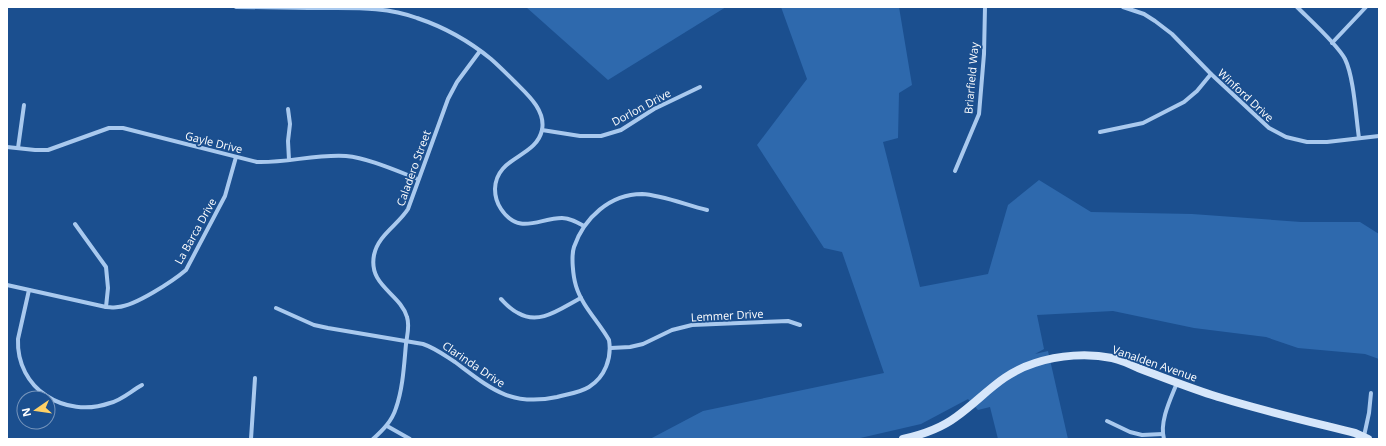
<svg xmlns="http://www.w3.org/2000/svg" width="1386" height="446" font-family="'Open Sans',sans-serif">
<rect width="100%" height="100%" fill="#1b4f8f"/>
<g fill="#2e69ad">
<path d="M 526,7 L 726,7 L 608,80 Z"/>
<path d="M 781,7 L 899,7 L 912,85 L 899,93 L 898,138 L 883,142 L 920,287 L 988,274 L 1008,205 L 1039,180 L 1091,212 L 1192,214 L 1301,222 L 1360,222 L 1379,234 L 1379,359 L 1365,354 L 1298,348 L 1266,337 L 1194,328 L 1113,311 L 1037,315 L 1044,349 L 1035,354 L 1048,351 L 1068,439 L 998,439 L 990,407 L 978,410 L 968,399 L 921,424 L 856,439 L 650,439 L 703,411 L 884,373 L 842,252 L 824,248 L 757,145 L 807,79 Z"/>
</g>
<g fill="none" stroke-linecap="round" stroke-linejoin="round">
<g stroke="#a9c9ee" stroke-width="4">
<path d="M 236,7 C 266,7 297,8 327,8 C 357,8 388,7 417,18 C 444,27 469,41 491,59 C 499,66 507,74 515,82 C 527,94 546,110 542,130 C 536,158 496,156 495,189 C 495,196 497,203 501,209 C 519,236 539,218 562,218 C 570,218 577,222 584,226"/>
<path d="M 1123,7 L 1144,14 L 1155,21 L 1172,34 L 1211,74 L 1269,128 L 1286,137 L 1307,142 L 1327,142 L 1379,136"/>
<path d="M 1297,7 C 1310,20 1337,44 1345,59 C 1354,77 1356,118 1359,138"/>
<path d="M 1332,43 L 1366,7"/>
<path d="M 288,109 L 290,124 L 288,141 L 289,160"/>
<path d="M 542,130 L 580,136 L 601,136 L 621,130 L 654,109 L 700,87"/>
<path d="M 1100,132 L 1143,123 L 1184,102 L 1197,91 L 1211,74"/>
<path d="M 7,147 L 35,150 L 48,150 L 109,128 L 123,128 L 257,162 C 287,163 316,154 346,156 C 368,158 397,171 418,179"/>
<path d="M 18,148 L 24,105"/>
<path d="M 955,171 L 979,114 L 984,54 L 985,7"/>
<path d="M 75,224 L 106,267 L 108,288 L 106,307"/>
<path d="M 7,285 L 106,307 C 110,307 114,308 118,307 C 135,306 173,281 186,270 L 225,196 L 236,157"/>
<path d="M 29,290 L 18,339 C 16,389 65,419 110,403 C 122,400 131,391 142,385"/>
<path d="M 501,299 C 506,304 511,310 518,313 C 540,326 561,308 581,298"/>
<path d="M 276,308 L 314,325 L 328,328 L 423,344 C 435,348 444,355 455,362 C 490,388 510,407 557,397 C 568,394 579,393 589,387 C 605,377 612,358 609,340 C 599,322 582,306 576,286 C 573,276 571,256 574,247 C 584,218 610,194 642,194 C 662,195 686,205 707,210"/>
<path d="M 611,348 L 630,347 L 643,344 L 672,330 L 692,325 L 788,321 L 800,325"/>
<path d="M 1107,421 L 1130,432 L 1142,435 L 1163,434"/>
<path d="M 387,426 L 410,439"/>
<path d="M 1364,436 L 1369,413 L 1371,393"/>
<path d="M 251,439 L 255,378"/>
<path d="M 373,439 C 383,430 392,421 396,408 C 403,388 404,365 406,344 C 407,335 410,326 407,317 C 400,293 368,286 374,255 C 378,235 398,225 408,209 L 448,99 L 457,82 L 480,51"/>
<path d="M 1164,439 C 1159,422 1171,398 1177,383"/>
</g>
<path stroke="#d6e6fa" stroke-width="8" d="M 903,439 C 921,435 940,429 956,417 C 984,397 1000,374 1035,363 C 1059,355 1088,353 1112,358 C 1121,360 1130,364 1138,368 C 1162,377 1187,387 1212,395 C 1259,410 1307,421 1355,433 L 1368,439"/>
</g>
<g text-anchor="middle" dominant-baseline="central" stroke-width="3.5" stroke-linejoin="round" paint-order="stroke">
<g font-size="11" fill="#fff" stroke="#1b4f8f">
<text transform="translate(971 78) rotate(-85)">Briarfield Way</text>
<text transform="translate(1246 95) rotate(43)">Winford Drive</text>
<text transform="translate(641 107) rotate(-28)">Dorlon Drive</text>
<text transform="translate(214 142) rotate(14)">Gayle Drive</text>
<text transform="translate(413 168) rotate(-70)">Caladero Street</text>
<text transform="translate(195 231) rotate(-61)">La Barca Drive</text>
<text transform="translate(727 315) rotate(-3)">Lemmer Drive</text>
<text transform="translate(1155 363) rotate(19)">Vanalden Avenue</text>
<text transform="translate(474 364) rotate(34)">Clarinda Drive</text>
</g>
</g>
<rect width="1386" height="446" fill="none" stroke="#ffffff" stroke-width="16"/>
<g transform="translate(36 410) rotate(257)"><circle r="19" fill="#1b4f8f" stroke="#7695bc"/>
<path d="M0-3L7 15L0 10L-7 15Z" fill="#ffd166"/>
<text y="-6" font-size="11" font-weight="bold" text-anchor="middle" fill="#ffffff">N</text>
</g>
</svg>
